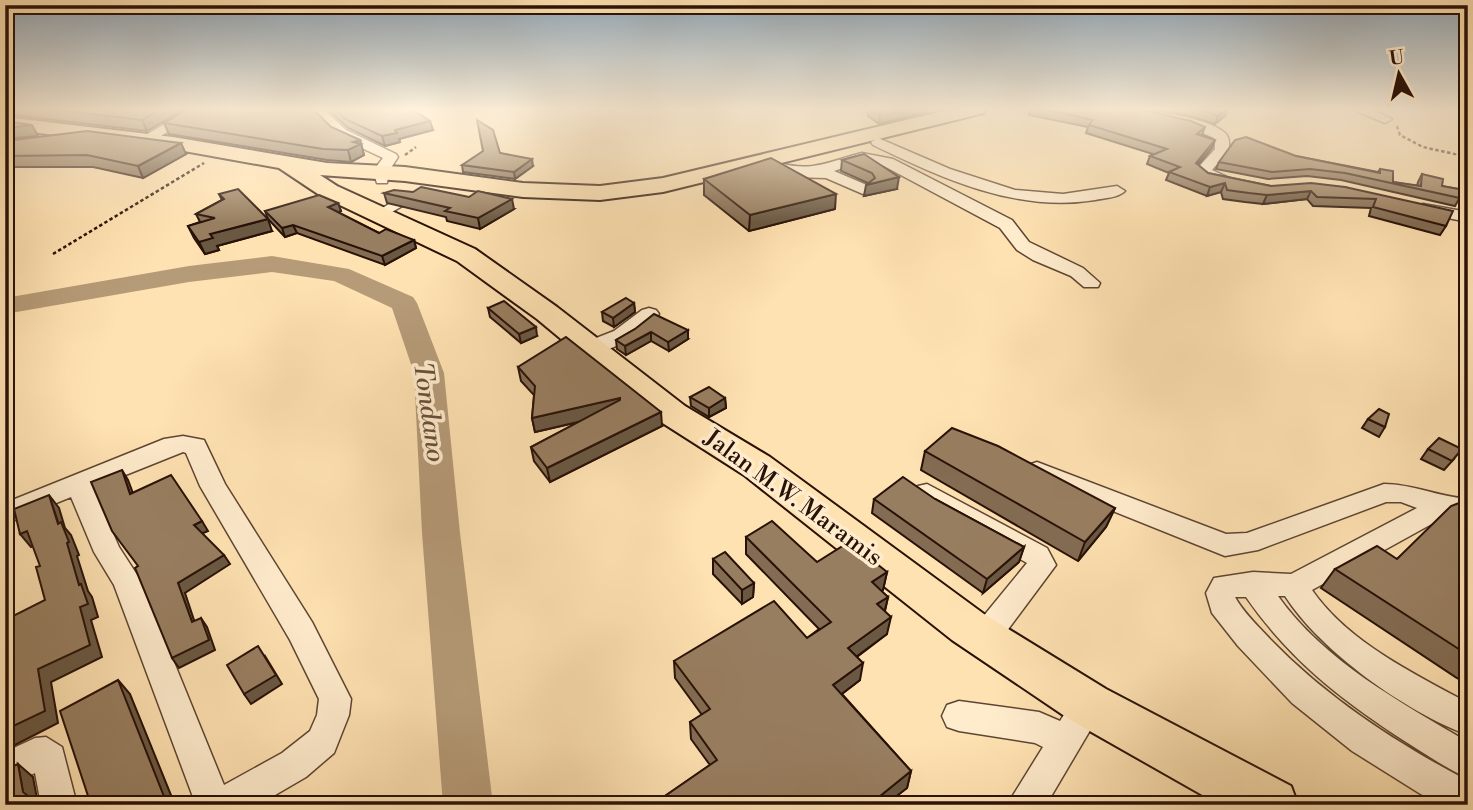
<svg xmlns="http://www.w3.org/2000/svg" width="1473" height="810" font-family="'Libre Bodoni',serif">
<rect width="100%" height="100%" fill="#ffe2b2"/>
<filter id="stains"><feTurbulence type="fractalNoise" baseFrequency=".00286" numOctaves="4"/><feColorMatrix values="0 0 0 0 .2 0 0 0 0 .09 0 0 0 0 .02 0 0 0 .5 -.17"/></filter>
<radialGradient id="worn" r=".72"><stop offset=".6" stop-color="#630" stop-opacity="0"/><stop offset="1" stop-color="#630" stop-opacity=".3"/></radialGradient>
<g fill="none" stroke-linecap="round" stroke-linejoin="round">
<path fill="#b69b78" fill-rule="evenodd" d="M 272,256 L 349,269 L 413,297 L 417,303 L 444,373 L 460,533 L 493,805 L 443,805 L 422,533 L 414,373 L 392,308 L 334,281 L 272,272 L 189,282 L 5,314 L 5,298 L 189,266 Z"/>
<defs>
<g id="minor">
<path d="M 190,109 L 206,109 L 149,143 L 144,144 L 137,140 Z"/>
<path d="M 310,109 L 324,109 L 346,130 L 396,154 L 398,157 L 389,171 L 387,183 L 377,183 L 373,171 L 383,158 L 336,136 Z"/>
<path d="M 1114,109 C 1138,109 1209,116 1226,134 C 1230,139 1229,144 1229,150 L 1212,170 L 1236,181 L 1228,186 C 1216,183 1204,181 1195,171 L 1215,149 L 1214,138 L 1189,127 Z"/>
<path d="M 1352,109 L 1371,109 L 1392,119 L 1385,123 Z"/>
<path d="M 878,138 L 950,169 L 1015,190 L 1063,194 L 1117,186 L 1125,191 C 1118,198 1104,198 1095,200 C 1016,213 942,178 873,145 L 871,142 Z"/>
<path d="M 862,153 L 893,159 L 1012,220 L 1029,242 L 1083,268 L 1100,283 L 1098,287 L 1084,287 L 1071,276 L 1033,260 L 1017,250 L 1000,228 L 884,166 L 863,161 L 834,171 L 869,186 L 871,189 L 863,194 L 826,178 L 792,177 L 771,167 L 778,163 C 815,172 826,162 862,153 Z"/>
<path d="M 396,200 L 404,205 L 380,219 L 372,214 Z"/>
<path d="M 1423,204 L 1468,212 L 1468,222 L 1417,212 L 1415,209 L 1417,206 Z"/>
<path d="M 649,308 L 656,310 L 659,314 C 645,333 605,358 581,352 L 578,348 L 581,344 L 614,331 L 642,310 Z"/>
<path d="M 183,436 L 204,440 L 225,484 L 312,622 L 351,699 L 349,715 L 334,753 L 306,777 L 258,805 L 196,805 L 114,585 L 94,552 L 71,497 L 5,524 L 5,503 L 164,439 ZM 183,452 L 186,453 L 200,486 L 290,640 L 319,699 L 317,715 L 310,731 L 282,753 L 224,785 L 141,581 L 119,547 L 93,488 Z"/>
<path d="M 1037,462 L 1226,534 L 1247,533 L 1384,484 C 1413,484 1439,497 1468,499 L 1468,519 L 1448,517 L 1437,521 L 1312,590 C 1348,642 1413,673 1468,703 L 1468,735 C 1406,712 1321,652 1285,596 L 1278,596 C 1324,661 1400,702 1468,742 L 1468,778 C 1445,768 1424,753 1403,740 C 1340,699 1289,659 1246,597 L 1235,597 C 1243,612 1258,626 1270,639 C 1327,698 1395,742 1468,781 L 1468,805 L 1441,805 L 1419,793 L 1352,751 L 1292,703 L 1238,646 L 1212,613 L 1206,593 L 1214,578 L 1253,572 L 1291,574 L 1417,508 L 1401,502 L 1386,502 L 1258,550 L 1225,556 L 1028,477 L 1025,471 L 1028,465 Z"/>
<path d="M 927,484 L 1047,548 L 1056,565 L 995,647 L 984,651 L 973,647 L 969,638 L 973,629 L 1027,563 L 918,500 L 914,493 L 918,486 Z"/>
<path d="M 1089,690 L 1101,694 L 1105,705 L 1046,805 L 1007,805 L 1043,747 L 1035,743 L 959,731 L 947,727 L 942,716 L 947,705 L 959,701 L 1039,712 L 1060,721 L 1077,694 Z"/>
<path d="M 46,737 L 62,747 L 77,805 L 41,805 L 35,773 L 5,788 L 5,752 L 35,738 Z"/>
</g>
<path id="highway" d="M 952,109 L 986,109 L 984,113 L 663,192 L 600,200 L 523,197 L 405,181 L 320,175 L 337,186 L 475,249 L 557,307 L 685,406 L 770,457 L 984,614 L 1106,689 L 1291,786 L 1298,805 L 1220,805 L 1072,721 L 952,640 L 744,475 L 661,422 L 537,319 L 457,261 L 321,196 L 279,168 L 173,149 L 5,129 L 5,117 L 173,137 L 327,163 L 405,167 L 523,183 L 600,186 L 663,178 Z"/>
</defs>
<use href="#minor" stroke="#5e4532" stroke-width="3"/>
<use href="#highway" stroke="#281107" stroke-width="4"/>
<g stroke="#281107" stroke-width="2.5" stroke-dasharray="3.5 2.5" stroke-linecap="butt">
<path d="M 1397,126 L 1400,135 L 1423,147 L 1468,157"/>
<path d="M 405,155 L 416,147"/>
<path d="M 53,254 L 204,163"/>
</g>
<use href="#minor" fill="#ffeccd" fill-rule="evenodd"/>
<use href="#highway" fill="#ffe2b2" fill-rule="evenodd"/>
</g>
<g fill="#836c53" stroke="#281107" stroke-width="2">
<path d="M 5,109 L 184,109 L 147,131 L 5,114 Z"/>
<path d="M 331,109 L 412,109 L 433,130 L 399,139 L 400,142 L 385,146 L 348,128 L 332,113 Z"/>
<path d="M 868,109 L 927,109 L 927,112 L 879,124 L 868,116 Z"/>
<path d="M 1030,109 L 1139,109 L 1205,127 L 1202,135 L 1215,140 L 1212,148 L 1198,165 L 1208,173 L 1271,186 L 1345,187 L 1446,226 L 1440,235 L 1369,216 L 1371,208 L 1313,206 L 1307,199 L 1263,204 L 1245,202 L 1223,199 L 1221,192 L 1207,196 L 1166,180 L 1169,173 L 1147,164 L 1150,156 L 1153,154 L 1086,133 L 1088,127 L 1029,115 Z"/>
<path d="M 1153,109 L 1227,109 L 1225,116 L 1215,124 L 1190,116 Z"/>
<path d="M 164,123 L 331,127 L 360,140 L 364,155 L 351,162 L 327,160 L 169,134 Z"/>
<path d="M 5,141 L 186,154 L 143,178 L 93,167 L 5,167 Z"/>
<path d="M 500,153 L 533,166 L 515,179 L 463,172 L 462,165 Z"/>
<path d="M 864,154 L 897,189 L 864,196 L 868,183 L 841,171 L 842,160 Z"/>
<path d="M 1296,156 L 1378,172 L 1380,169 L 1393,182 L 1417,186 L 1418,182 L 1422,174 L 1442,186 L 1464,190 L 1455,206 L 1341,180 L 1307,176 L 1268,179 L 1216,169 L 1219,162 Z"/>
<path d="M 704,179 L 835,209 L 749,231 L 704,195 Z"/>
<path d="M 1468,184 L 1468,210 L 1466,209 L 1467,186 Z"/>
<path d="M 384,193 L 514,209 L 480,229 L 447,221 L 446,217 L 387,203 Z"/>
<path d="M 219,194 L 272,231 L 217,246 L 219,250 L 205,254 L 194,238 L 188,226 L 200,222 L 196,214 L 222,200 Z"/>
<path d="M 338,203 L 341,211 L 338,213 L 379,233 L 414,240 L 416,248 L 385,265 L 297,233 L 285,237 L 268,219 L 265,211 Z"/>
<path d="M 634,303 L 635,312 L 614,327 L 603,321 L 602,312 Z"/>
<path d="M 488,308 L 537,336 L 521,343 L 490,317 Z"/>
<path d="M 635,329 L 688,339 L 669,351 L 651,341 L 626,355 L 617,349 L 616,340 Z"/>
<path d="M 518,367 L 662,426 L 550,482 L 534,461 L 531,447 L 579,422 L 535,432 L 532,418 L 534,395 L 521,381 Z"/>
<path d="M 690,397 L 725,398 L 726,408 L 709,417 L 691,406 Z"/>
<path d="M 1368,419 L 1385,427 L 1379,437 L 1362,428 Z"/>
<path d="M 1428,449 L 1454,459 L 1444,470 L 1421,459 Z"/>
<path d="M 925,451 L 1115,508 L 1106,527 L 1078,561 L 921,470 Z"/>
<path d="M 874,499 L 935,499 L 1024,547 L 1019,562 L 983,593 L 872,513 Z"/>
<path d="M 1468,501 L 1468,683 L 1457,678 L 1321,588 L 1335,569 L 1397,559 Z"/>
<path d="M 746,537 L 817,562 L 887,572 L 883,590 L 881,591 L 888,597 L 885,611 L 887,634 L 857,657 L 860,680 L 842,694 L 911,771 L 907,788 L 885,805 L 652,805 L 710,765 L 691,739 L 690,722 L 702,715 L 675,678 L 674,661 L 807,638 L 819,629 L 746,554 Z"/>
<path d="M 713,559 L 754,583 L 753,597 L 742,604 L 713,574 Z"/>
</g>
<g fill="#6a5843" stroke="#281107" stroke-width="2">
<path d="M 161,109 L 184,109 L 147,131 L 142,120 Z"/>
<path d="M 887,109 L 927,109 L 927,112 L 879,124 L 880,111 Z"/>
<path d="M 1227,109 L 1225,116 L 1215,124 L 1218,116 Z"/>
<path d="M 430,121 L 433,130 L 399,139 L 400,142 L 385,146 L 382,136 L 395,130 Z"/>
<path d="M 32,125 L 38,136 L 5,139 L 5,128 Z"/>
<path d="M 360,140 L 364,155 L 351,162 L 348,150 L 353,142 Z"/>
<path d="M 1215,140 L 1212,148 L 1192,171 L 1196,163 Z"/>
<path d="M 181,143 L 186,154 L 143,178 L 138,166 Z"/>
<path d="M 532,159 L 533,166 L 515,179 L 514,172 Z"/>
<path d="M 899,177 L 897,189 L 864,196 L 866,185 Z"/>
<path d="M 1225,183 L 1221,192 L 1207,196 L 1210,187 Z"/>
<path d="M 1311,191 L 1307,199 L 1263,204 L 1267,195 Z"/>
<path d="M 836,194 L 835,209 L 749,231 L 750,215 Z"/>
<path d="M 512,199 L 514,209 L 480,229 L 478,218 Z"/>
<path d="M 338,203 L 341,211 L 331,216 L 328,207 Z"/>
<path d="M 268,219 L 272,231 L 217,246 L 219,250 L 205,254 L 199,242 L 210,234 Z"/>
<path d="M 293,225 L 297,233 L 285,237 L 282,228 Z"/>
<path d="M 414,240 L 416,248 L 385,265 L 382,256 Z"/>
<path d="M 634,303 L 635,312 L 614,327 L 613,318 Z"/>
<path d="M 536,327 L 537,336 L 521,343 L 519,334 Z"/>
<path d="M 688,330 L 688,339 L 669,351 L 668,342 Z"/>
<path d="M 651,332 L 651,341 L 626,355 L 625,346 Z"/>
<path d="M 620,398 L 621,412 L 535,432 L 532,418 Z"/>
<path d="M 725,398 L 726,408 L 709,417 L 709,408 Z"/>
<path d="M 661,412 L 662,426 L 550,482 L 547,468 Z"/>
<path d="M 122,470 L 128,480 L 137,504 L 130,494 Z"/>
<path d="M 49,495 L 59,508 L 65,528 L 71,535 L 79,555 L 77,556 L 88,591 L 92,597 L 98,617 L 91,620 L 102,657 L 51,682 L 58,723 L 5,750 L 5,730 L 38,669 L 80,607 L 79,585 Z"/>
<path d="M 1115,508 L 1106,527 L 1078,561 L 1085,542 Z"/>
<path d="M 202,521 L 208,531 L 201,534 L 194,525 Z"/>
<path d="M 27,531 L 38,544 L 31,547 L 20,534 Z"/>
<path d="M 1024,547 L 1019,562 L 983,593 L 987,579 Z"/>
<path d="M 224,555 L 230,564 L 185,593 L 198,632 L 192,622 L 178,583 Z"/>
<path d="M 887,572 L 883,590 L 869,600 L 872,582 Z"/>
<path d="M 754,583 L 753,597 L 742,604 L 742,590 Z"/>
<path d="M 888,597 L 884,614 L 877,604 Z"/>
<path d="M 891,617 L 887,634 L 845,665 L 848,648 Z"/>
<path d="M 201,618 L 207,627 L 215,650 L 179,668 L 172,658 Z"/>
<path d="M 265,656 L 282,684 L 251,704 L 244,694 Z"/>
<path d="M 863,663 L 860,680 L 831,702 L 833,685 Z"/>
<path d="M 118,680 L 130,694 L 175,805 L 156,805 Z"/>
<path d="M 18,764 L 33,777 L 38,804 L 39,805 L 29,805 L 23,792 Z"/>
<path d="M 911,771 L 907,788 L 885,805 L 869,805 Z"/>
</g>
<g fill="#987e60" stroke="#281107" stroke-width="2">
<path d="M 47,109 L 161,109 L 142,120 Z"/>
<path d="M 188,109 L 313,109 L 331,127 L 360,140 L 353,142 L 361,144 L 348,150 L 323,149 L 164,123 Z"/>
<path d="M 335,109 L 412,109 L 430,121 L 395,130 L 397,133 L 382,136 L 345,119 Z"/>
<path d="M 1043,109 L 1139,109 L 1191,121 L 1205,127 L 1197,134 L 1215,140 L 1196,163 L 1208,173 L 1271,186 L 1311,183 L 1345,187 L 1453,211 L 1446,226 L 1373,207 L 1376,199 L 1317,197 L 1311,191 L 1267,195 L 1249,193 L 1227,190 L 1225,183 L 1210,187 L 1169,172 L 1180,167 L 1150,156 L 1167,149 L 1089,125 L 1093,120 Z"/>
<path d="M 1198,109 L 1227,109 L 1218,116 Z"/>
<path d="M 477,120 L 493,130 L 500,153 L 532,159 L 514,172 L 462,165 L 483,151 Z"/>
<path d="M 5,121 L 32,125 L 5,128 Z"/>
<path d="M 87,131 L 181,143 L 138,166 L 87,155 L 5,156 L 5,141 Z"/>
<path d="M 1246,137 L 1296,156 L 1380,173 L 1380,169 L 1393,171 L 1393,182 L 1421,186 L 1422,174 L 1443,179 L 1442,186 L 1464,190 L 1460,198 L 1345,173 L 1310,169 L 1272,172 L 1219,162 L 1235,140 Z"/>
<path d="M 864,154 L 899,177 L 866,185 L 875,178 L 872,173 L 842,160 Z"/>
<path d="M 771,158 L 836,194 L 750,215 L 704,179 Z"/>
<path d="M 421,187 L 469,197 L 478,191 L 512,199 L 478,218 L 445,211 L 450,208 L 384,193 L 394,190 L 413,192 Z"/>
<path d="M 238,189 L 268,219 L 210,234 L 213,238 L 199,242 L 188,226 L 215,218 L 196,214 L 224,199 L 219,194 Z"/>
<path d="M 319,195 L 338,203 L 328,207 L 379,233 L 386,229 L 414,240 L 382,256 L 293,225 L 282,228 L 265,211 Z"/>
<path d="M 626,298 L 634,303 L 613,318 L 602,312 Z"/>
<path d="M 504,301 L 536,327 L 519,334 L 488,308 Z"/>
<path d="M 654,314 L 688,330 L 668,342 L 651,332 L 625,346 L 616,340 L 635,329 Z"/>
<path d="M 566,337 L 661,412 L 547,468 L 531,447 L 620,400 L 620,398 L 532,418 L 535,386 L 518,367 Z"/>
<path d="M 709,387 L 725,398 L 709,408 L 690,397 Z"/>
<path d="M 1379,409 L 1389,414 L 1385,427 L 1368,419 Z"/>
<path d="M 952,428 L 998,446 L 1115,508 L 1085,542 L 925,451 Z"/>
<path d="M 1439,438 L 1462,449 L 1452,461 L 1428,449 Z"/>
<path d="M 122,470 L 130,494 L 171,475 L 202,521 L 194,525 L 224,555 L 178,583 L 192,622 L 201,618 L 209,640 L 172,658 L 135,568 L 138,566 L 112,531 L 91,482 Z"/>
<path d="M 903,477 L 935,499 L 1024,547 L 987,579 L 874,499 Z"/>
<path d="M 49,495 L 58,524 L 61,522 L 69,542 L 67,543 L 79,585 L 81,584 L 88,604 L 80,607 L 90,645 L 38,669 L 45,711 L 5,730 L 5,620 L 45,600 L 36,567 L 40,566 L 27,531 L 20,534 L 14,509 Z"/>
<path d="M 1464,501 L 1468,501 L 1468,655 L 1335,569 L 1377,546 L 1397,559 L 1451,506 Z"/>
<path d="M 772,521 L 817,562 L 849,542 L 887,572 L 872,582 L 888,597 L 877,604 L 891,617 L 848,648 L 863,663 L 833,685 L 911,771 L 869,805 L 652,805 L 717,760 L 690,722 L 710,709 L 674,661 L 774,601 L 807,638 L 831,622 L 746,537 Z"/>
<path d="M 725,552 L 754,583 L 742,590 L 713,559 Z"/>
<path d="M 258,646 L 276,675 L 244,694 L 227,665 Z"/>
<path d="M 118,680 L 165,799 L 156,805 L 91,805 L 60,711 Z"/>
<path d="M 18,764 L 23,792 L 27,795 L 29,805 L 5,805 L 5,770 Z"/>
</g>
<linearGradient id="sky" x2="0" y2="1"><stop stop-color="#94aabb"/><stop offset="0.49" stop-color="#fff2dc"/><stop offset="1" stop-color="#fff2dc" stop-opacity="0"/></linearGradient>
<rect width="1473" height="223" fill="url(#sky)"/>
<g text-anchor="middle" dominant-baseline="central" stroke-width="7" stroke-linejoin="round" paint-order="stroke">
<g font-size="24" fill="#281107" stroke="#ffeccd">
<text transform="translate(793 498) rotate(36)">Jalan M.W. Maramis</text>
</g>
<g font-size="26" font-style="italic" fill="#684f3a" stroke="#ffeccd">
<text transform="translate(429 412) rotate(82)">Tondano</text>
</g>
</g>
<rect width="1473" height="810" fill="none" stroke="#ffe2b2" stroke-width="28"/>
<rect x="7" y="7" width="1459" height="796" fill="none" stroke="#281107" stroke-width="3.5"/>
<rect x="14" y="14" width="1445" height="782" fill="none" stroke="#281107" stroke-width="2"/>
<g transform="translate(1399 74) rotate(352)" stroke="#ffeccd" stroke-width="5" paint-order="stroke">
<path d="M0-5L12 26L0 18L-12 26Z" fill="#281107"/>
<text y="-10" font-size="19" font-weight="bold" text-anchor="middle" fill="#281107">U</text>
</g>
<rect width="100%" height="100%" filter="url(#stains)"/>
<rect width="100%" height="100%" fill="url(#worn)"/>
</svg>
